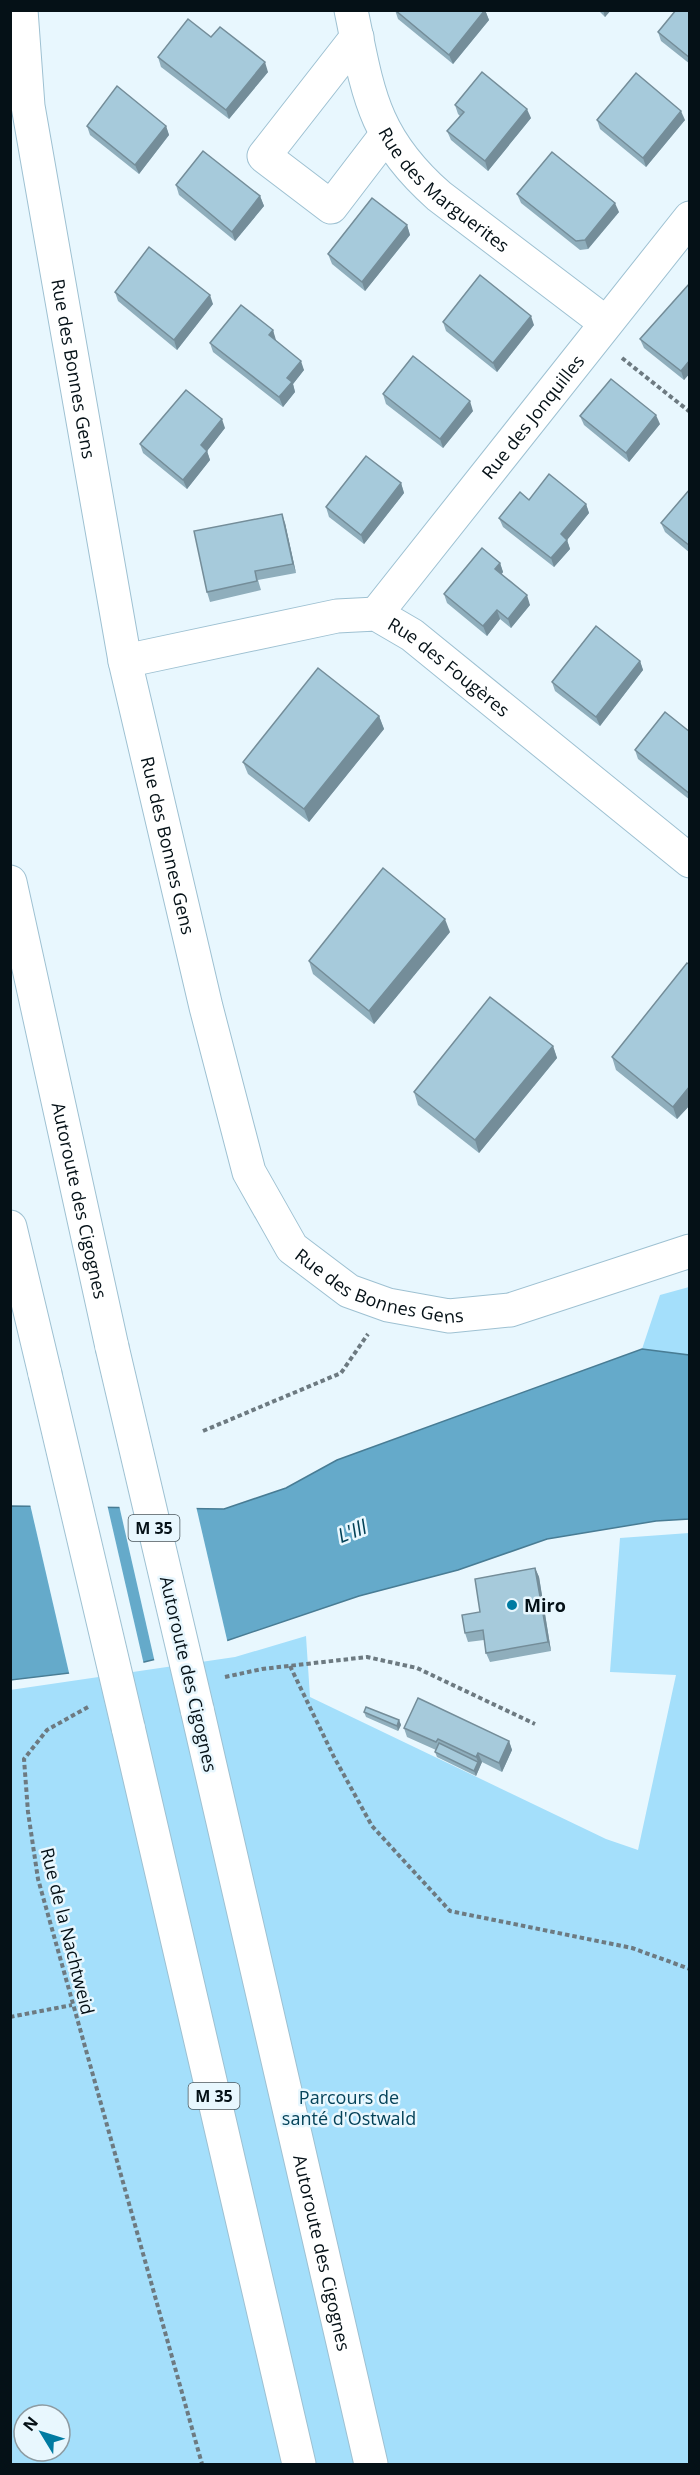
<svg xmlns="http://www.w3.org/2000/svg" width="700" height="2475" font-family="'Open Sans',sans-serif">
<rect width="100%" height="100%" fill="#e8f7fe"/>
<g fill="#a4dffb" fill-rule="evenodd">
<path d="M 689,1287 L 689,1355 L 642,1349 L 660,1295 Z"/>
<path d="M 689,1533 L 689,2464 L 11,2464 L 10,1690 L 235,1657 L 306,1636 L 310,1697 L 606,1839 L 638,1850 L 676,1675 L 610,1672 L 620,1538 ZM 24,2415 L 60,2415 L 60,2451 L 24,2451 Z"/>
</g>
<path fill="#65aaca" stroke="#487c94" stroke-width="1.5" d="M 642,1349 L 689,1355 L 689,1519 L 656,1521 L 547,1539 L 458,1570 L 359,1596 L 217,1644 L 128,1666 L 11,1680 L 11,1506 L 224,1509 L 286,1488 L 337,1460 Z"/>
<g fill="#e8f7fe">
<path d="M 30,1504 L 107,1504 L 144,1665 L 70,1677 Z"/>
<path d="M 119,1505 L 196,1506 L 228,1644 L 155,1663 Z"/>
</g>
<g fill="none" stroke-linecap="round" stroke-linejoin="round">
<defs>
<g id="minor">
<path id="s1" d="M 21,10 L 28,106 L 125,661 L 206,1007 L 249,1172 L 292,1248 L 349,1291 L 388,1305 L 449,1316 L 510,1310 L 690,1251"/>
<path id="s2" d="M 351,10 C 368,92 372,137 439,196 L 606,323"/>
<path d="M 357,37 L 264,156 L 331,207 L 386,135"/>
<path id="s3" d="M 376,614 L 690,218"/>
<path id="s4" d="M 125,661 L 337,616 L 376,614 L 412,635 L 690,861"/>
</g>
<g id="highway">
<path id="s5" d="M 10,882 L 112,1347"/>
<path d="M 10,1227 L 45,1374"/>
<path id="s6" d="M 197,1709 L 371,2464"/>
<path d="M 128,1727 L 299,2464"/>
</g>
</defs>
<use href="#minor" stroke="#9ec1d2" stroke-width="35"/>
<use href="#highway" stroke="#9ec1d2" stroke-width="35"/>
<g stroke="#6d7a81" stroke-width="4" stroke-dasharray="4.5 3" stroke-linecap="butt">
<path d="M 622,358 L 690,412"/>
<path d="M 203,1431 L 341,1373 L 368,1334"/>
<path d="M 290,1666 L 334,1757 L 372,1826 L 450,1911 L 632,1948 L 690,1969"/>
<path d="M 225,1677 L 262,1669 L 367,1657 L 417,1668 L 535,1724"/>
<path d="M 88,1707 L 47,1730 L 24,1759 L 28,1812 L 38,1879 L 202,2464"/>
<path d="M 10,2017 L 72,2005"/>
</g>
<use href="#minor" stroke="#fff" stroke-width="33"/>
<use href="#highway" stroke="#fff" stroke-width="33"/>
<defs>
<g id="highway-bridge">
<path d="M 112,1347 L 197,1709"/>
<path d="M 45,1374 L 128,1727"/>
</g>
</defs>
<use href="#highway-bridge" stroke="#9ec1d2" stroke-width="35" stroke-linecap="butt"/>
<use href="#highway-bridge" stroke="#fff" stroke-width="33"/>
</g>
<g fill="#8faebc">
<path d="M 395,10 L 485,10 L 489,20 L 453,64 L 398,19 Z"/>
<path d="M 598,10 L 611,10 L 605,17 Z"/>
<path d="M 690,10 L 690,64 L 661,41 L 658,32 Z"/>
<path d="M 211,37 L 268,72 L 229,119 L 161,67 L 158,57 Z"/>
<path d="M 455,105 L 531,118 L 488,171 L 451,140 L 447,131 L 460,116 L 458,114 Z"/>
<path d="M 597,120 L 685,120 L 646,167 L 600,129 Z"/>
<path d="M 87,126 L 166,126 L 169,135 L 139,174 L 90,135 Z"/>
<path d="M 176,185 L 260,196 L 264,206 L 235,241 L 179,195 Z"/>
<path d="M 517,194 L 619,212 L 588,249 L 580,250 L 521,203 Z"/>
<path d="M 407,225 L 410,235 L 365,291 L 332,264 L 328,254 Z"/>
<path d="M 690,283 L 690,373 L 684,380 L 644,348 L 640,339 Z"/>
<path d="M 115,292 L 213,304 L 177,350 L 118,301 Z"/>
<path d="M 443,322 L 534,325 L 497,372 L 446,331 Z"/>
<path d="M 273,330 L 275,340 L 304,370 L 293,384 L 295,392 L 283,407 L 213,352 L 210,343 Z"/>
<path d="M 383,394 L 473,411 L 443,448 L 386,404 Z"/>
<path d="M 580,416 L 660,424 L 629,462 L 584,425 Z"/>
<path d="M 225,428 L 207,451 L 210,460 L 187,489 L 143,453 L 140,444 Z"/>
<path d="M 401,483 L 404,493 L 364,544 L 329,517 L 326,507 Z"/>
<path d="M 690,489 L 690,553 L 665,532 L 661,523 Z"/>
<path d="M 529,500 L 586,504 L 589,513 L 567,540 L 570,549 L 554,567 L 503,527 L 499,518 Z"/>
<path d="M 285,523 L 296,573 L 258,580 L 261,590 L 210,602 L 207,592 Z"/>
<path d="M 500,563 L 503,572 L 501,575 L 530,605 L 511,628 L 500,619 L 487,636 L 447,603 L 444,594 Z"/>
<path d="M 640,661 L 643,670 L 600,726 L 555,691 L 552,682 Z"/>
<path d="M 379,716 L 384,729 L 309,822 L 248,774 L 243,762 Z"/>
<path d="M 690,732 L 690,800 L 638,759 L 635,750 Z"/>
<path d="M 450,932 L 374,1024 L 313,974 L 309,961 Z"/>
<path d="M 690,965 L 690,1105 L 677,1119 L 616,1070 L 612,1057 Z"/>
<path d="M 553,1046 L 557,1058 L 479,1153 L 418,1105 L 414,1092 Z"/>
<path d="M 535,1568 L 539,1577 L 551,1651 L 490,1662 L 486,1653 L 484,1640 L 468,1642 L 465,1633 Z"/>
<path d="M 364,1712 L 399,1720 L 401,1725 L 398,1731 L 366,1717 Z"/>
<path d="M 404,1728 L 509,1741 L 512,1750 L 502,1772 L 482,1762 L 476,1776 L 437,1757 L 435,1752 L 436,1750 L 407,1737 Z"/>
</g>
<g fill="#748d99">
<path d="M 485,10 L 489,20 L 453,64 L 449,55 Z"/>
<path d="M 603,10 L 611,10 L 605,17 Z"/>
<path d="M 265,62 L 268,72 L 229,119 L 226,110 Z"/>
<path d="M 527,109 L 531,118 L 488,171 L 485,161 Z"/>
<path d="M 681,111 L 685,120 L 646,167 L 643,158 Z"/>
<path d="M 166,126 L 169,135 L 139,174 L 135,165 Z"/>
<path d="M 260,196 L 264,206 L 235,241 L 232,232 Z"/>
<path d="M 615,203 L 619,212 L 588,249 L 585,240 Z"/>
<path d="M 407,225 L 410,235 L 365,291 L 362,282 Z"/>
<path d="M 210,295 L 213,304 L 177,350 L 174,340 Z"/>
<path d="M 531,316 L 534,325 L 497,372 L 493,363 Z"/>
<path d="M 273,330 L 276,340 L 272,344 L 269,335 Z"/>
<path d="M 690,360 L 690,373 L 684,380 L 681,371 Z"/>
<path d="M 301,361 L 304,370 L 293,384 L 295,392 L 283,407 L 279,397 L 287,378 Z"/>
<path d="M 470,401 L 473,411 L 443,448 L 440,439 Z"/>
<path d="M 656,415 L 660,424 L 629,462 L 626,453 Z"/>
<path d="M 222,419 L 225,428 L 207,451 L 210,460 L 187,489 L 183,480 L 201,445 Z"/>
<path d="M 401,483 L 404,493 L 364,544 L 361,535 Z"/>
<path d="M 586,504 L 589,513 L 567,540 L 570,549 L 554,567 L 551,558 L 561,534 Z"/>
<path d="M 282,514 L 285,523 L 296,573 L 293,564 Z"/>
<path d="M 500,563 L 503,572 L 498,579 L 495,569 Z"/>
<path d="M 527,595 L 530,605 L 511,628 L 508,619 Z"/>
<path d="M 497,610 L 500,619 L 487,636 L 483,626 Z"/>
<path d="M 640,661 L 643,670 L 600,726 L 596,717 Z"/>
<path d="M 379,716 L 384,729 L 309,822 L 304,809 Z"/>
<path d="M 445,919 L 450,932 L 374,1024 L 369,1011 Z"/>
<path d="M 553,1046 L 557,1058 L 479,1153 L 475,1140 Z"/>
<path d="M 690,1086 L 690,1105 L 677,1119 L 673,1107 Z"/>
<path d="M 535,1568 L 539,1577 L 551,1651 L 548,1642 Z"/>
<path d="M 399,1720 L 401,1725 L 398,1731 L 397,1726 Z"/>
<path d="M 509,1741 L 512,1750 L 502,1772 L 499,1763 Z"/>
<path d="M 478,1753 L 482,1762 L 476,1776 L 474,1771 L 478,1762 L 476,1757 Z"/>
</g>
<g fill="#a6cadb" stroke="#748d99" stroke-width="1.5">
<path d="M 395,10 L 485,10 L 449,55 Z"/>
<path d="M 676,10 L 690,10 L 690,58 L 658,32 Z"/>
<path d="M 188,19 L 211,37 L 220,27 L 265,62 L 226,110 L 158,57 Z"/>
<path d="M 482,72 L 527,109 L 485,161 L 447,131 L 464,112 L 455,105 Z"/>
<path d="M 636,73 L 681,111 L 643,158 L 597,120 Z"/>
<path d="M 117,86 L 166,126 L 135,165 L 87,126 Z"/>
<path d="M 203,151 L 260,196 L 232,232 L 176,185 Z"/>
<path d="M 552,152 L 615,203 L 585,240 L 576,241 L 517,194 Z"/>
<path d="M 372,198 L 407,225 L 362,282 L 328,254 Z"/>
<path d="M 149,247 L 210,295 L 174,340 L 115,292 Z"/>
<path d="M 480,275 L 531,316 L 493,363 L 443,322 Z"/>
<path d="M 690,283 L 690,360 L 681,371 L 640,339 Z"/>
<path d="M 241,305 L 273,330 L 269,335 L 301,361 L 287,378 L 292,382 L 279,397 L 210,343 Z"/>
<path d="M 413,356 L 470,401 L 440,439 L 383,394 Z"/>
<path d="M 611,379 L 656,415 L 626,453 L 580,416 Z"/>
<path d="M 186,390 L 222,419 L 201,445 L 207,451 L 183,480 L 140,444 Z"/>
<path d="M 366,456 L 401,483 L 361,535 L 326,507 Z"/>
<path d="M 549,474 L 586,504 L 561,534 L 567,540 L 551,558 L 499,518 L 520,492 L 529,500 Z"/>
<path d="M 690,489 L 690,546 L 661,523 Z"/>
<path d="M 282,514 L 293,564 L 255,571 L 257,581 L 207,592 L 194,531 Z"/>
<path d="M 482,548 L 500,563 L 495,569 L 527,595 L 508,619 L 497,610 L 483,626 L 444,594 Z"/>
<path d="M 596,626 L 640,661 L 596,717 L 552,682 Z"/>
<path d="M 318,668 L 379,716 L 304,809 L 243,762 Z"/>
<path d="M 665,712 L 690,732 L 690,794 L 635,750 Z"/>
<path d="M 383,868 L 445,919 L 369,1011 L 309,961 Z"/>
<path d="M 687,963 L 690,965 L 690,1086 L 673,1107 L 612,1057 Z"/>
<path d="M 490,997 L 553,1046 L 475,1140 L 414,1092 Z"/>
<path d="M 535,1568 L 548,1642 L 486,1653 L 483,1630 L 465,1633 L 462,1615 L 480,1612 L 475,1579 Z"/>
<path d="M 418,1698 L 509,1741 L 499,1763 L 478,1753 L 476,1757 L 438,1739 L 436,1742 L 404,1728 Z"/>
<path d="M 366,1707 L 399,1720 L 397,1726 L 364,1712 Z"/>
<path d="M 439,1743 L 478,1762 L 474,1771 L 435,1752 Z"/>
</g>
<circle fill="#007ba2" stroke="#e8f7fe" stroke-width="2" cx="512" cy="1605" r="6"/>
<g text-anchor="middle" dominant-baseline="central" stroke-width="5" stroke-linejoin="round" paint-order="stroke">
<g fill="#e8f7fe" stroke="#49565c" stroke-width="1.5">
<rect x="128.5" y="1515" width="51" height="26" rx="4.5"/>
<rect x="188.5" y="2083" width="51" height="26" rx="4.5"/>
</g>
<g font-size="16" font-weight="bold" fill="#051117">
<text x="154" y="1528">M 35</text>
<text x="214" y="2096">M 35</text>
</g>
<g font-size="18" fill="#051117" stroke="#e8f7fe">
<text stroke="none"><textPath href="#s2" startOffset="210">Rue des Marguerites</textPath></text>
<text stroke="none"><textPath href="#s1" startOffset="363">Rue des Bonnes Gens</textPath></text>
<text stroke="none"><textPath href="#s3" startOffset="252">Rue des Jonquilles</textPath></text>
<text stroke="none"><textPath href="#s4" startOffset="346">Rue des Fougères</textPath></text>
<text stroke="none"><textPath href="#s1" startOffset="849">Rue des Bonnes Gens</textPath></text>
<text stroke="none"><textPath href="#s5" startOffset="326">Autoroute des Cigognes</textPath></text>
<text stroke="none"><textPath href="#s1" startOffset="1371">Rue des Bonnes Gens</textPath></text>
<text transform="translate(189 1674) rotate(77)">Autoroute des Cigognes</text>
<text transform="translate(68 1931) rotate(76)">Rue de la Nachtweid</text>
<text stroke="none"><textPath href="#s6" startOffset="558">Autoroute des Cigognes</textPath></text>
</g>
<g font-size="18" font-weight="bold" fill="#051117" stroke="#e8f7fe" text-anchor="start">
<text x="524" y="1605">Miro</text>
</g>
<g font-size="18" fill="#05435a" stroke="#e8f7fe">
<text x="349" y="2097">Parcours de<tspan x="349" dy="21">santé d'Ostwald</tspan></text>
</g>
<g font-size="20" font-style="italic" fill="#024157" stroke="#e8f7fe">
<text transform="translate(352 1531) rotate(-21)">L'Ill</text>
</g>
</g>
<rect width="700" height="2475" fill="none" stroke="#051117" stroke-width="24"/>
<g transform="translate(42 2433) rotate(308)"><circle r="28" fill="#e8f7fe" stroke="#8d9ba2" stroke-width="1.5"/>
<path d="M0-4.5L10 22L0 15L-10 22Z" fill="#007ba2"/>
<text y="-9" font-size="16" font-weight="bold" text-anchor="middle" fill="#051117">N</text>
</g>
</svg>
